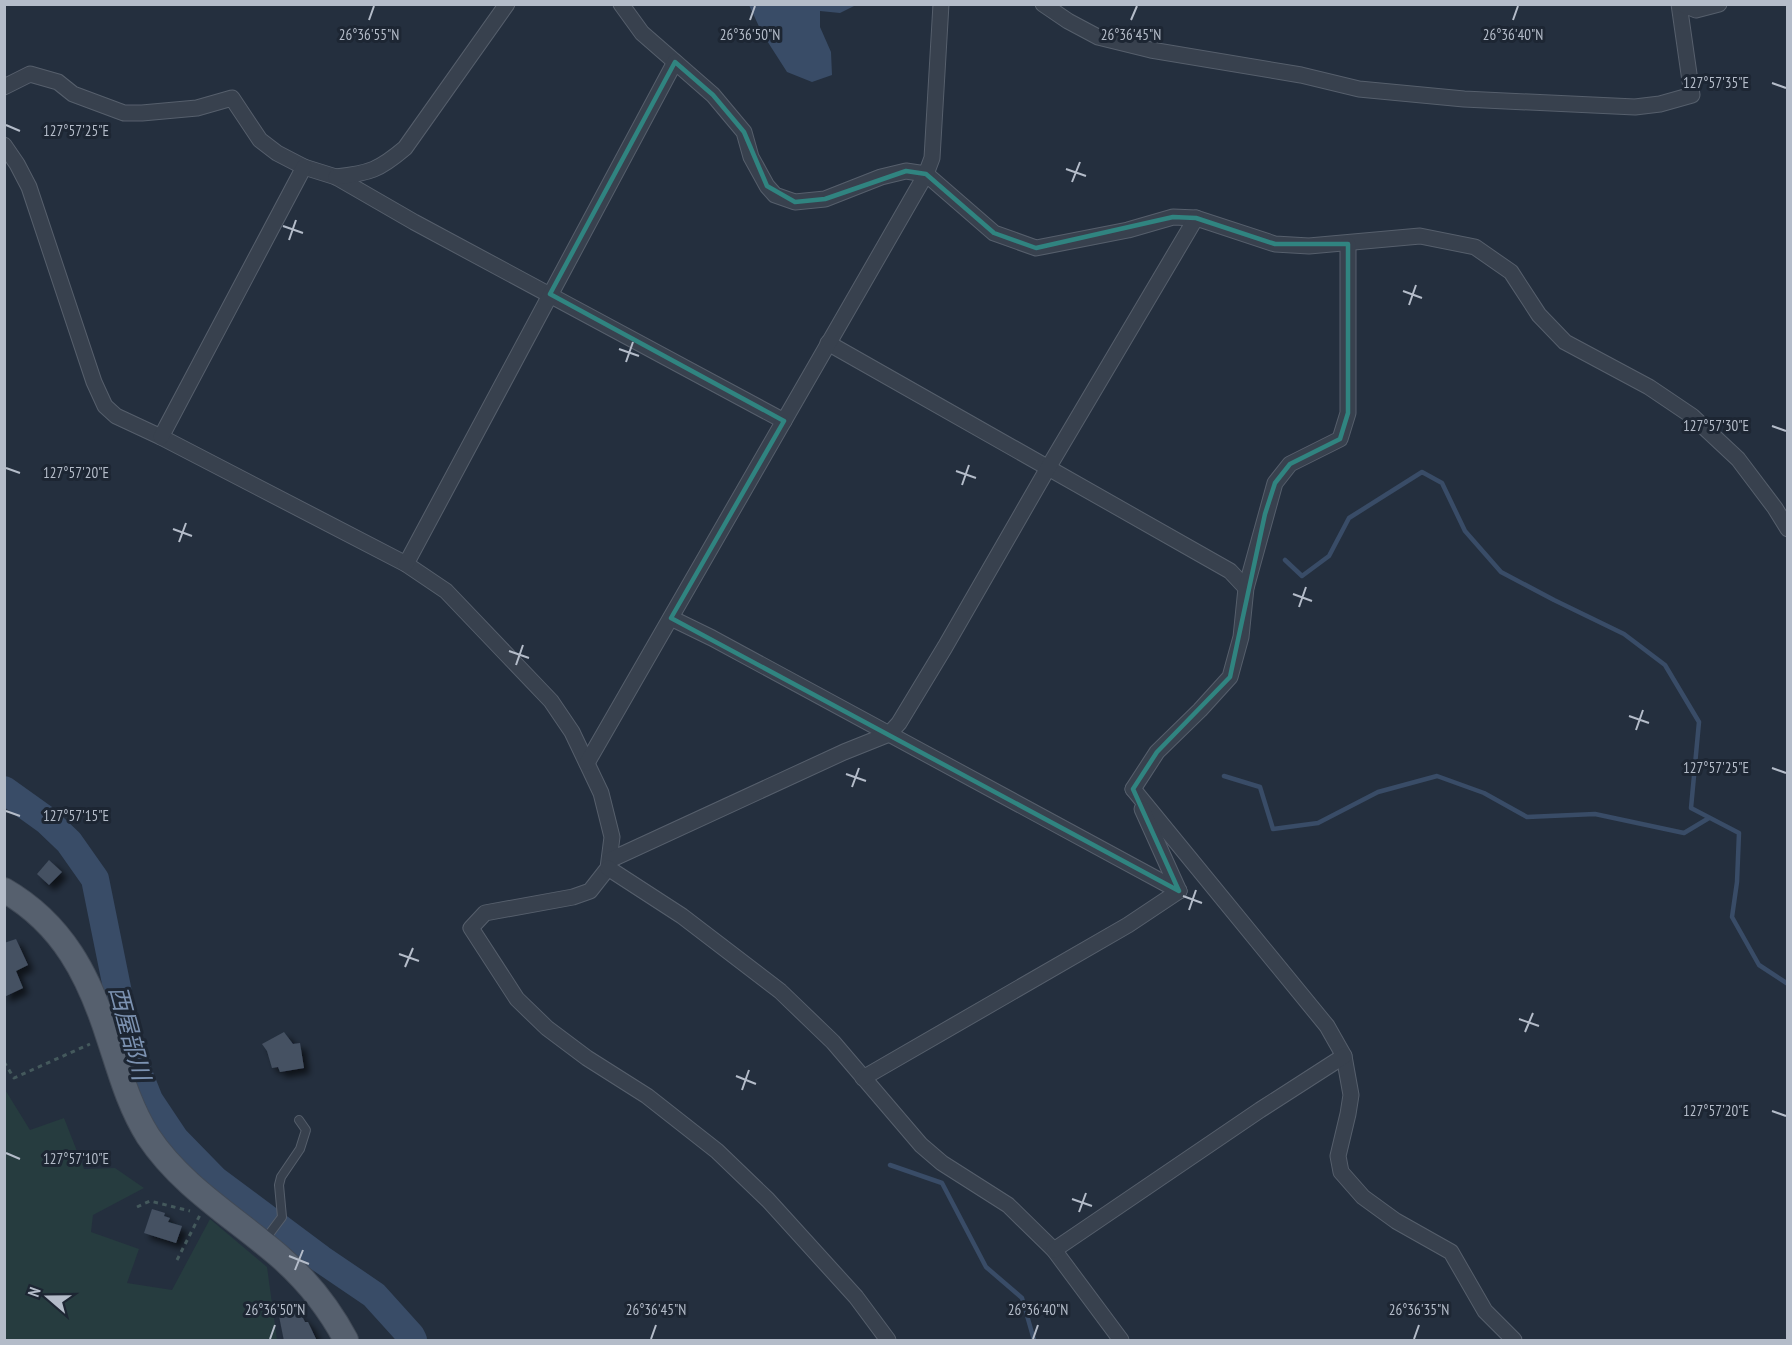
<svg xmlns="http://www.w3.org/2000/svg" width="1792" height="1345" font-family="'PT Sans Narrow','Noto Sans JP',sans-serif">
<defs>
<filter id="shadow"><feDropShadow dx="5.5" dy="5.5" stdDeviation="3" flood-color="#0009"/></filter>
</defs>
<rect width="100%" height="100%" fill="#242f3e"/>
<path fill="#263c3f" d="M 4,1088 L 30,1130 L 64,1118 L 84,1169 L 115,1168 L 144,1188 L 93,1215 L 91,1232 L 139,1249 L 127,1283 L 172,1290 L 210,1219 L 267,1267 L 277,1340 L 5,1340 Z"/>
<path fill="#394c67" d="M 749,5 L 856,5 L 840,13 L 820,11 L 820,27 L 831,52 L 832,75 L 812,82 L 787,72 L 762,33 Z"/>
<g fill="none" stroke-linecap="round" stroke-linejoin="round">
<g stroke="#394c67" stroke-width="4.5">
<path d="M 1285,560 L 1302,576 L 1329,556 L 1349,518 L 1422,472 L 1442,483 L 1465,531 L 1501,572 L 1554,600 L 1624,634 L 1665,665 L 1699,722 L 1691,808 L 1739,833 L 1737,882 L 1732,917 L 1759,965 L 1788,984"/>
<path d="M 1224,776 L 1260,787 L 1273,829 L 1318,823 L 1378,792 L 1437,776 L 1484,793 L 1527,817 L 1595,814 L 1684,833 L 1709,818"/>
<path d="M 890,1165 L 942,1183 L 986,1267 L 1022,1298 L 1034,1340"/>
</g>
<path stroke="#394c67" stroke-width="28" d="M 4,790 L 46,820 L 69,842 L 95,879 L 130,1052 L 149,1100 L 175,1139 L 215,1180 L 321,1259 L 374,1295 L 411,1336 L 413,1340"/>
</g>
<g fill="#455162" filter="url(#shadow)">
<path d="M 49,860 L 62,872 L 49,885 L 37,874 Z"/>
<path d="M 16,939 L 28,965 L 16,971 L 23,988 L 4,997 L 4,943 Z"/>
<path d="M 284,1032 L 293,1044 L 300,1043 L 304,1068 L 280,1072 L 278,1067 L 272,1068 L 267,1051 L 262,1044 Z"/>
<path d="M 152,1209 L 165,1213 L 164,1216 L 170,1218 L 168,1222 L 182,1226 L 176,1243 L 144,1233 Z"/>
<path d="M 294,1304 L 296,1316 L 302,1316 L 305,1322 L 308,1322 L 317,1341 L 284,1341 L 277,1306 Z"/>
</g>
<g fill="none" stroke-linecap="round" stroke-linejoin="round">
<defs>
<path id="service" d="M 264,1241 L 282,1217 L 279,1185 L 281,1177 L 300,1149 L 306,1130 L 299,1120"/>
<g id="minor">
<path d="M 621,4 L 642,33 L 713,95 L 744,132 L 751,157 L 767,186 L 775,195 L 795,202 L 825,199 L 881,177 L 906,171 L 926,174 L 994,233 L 1036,248 L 1128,230 L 1173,217 L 1196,218 L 1275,244 L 1309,246 L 1420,236 L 1475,247 L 1511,272 L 1539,315 L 1565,342 L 1649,387 L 1692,416 L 1738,459 L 1775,508 L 1788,529"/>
<path d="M 1043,4 L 1068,21 L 1098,37 L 1151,50 L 1301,75 L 1359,89 L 1464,99 L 1635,107 L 1660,104 L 1692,95 L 1679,4"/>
<path d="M 1682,4 L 1696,10 L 1719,4"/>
<path d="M 4,87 L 30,74 L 58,82 L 73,94 L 124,113 L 142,113 L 197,108 L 232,98 L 260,140 L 277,153 L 304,167 L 336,177 L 414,222 L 784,421"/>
<path d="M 4,145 L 17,164 L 29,187 L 94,382 L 105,406 L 116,416 L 161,437 L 406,564 L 446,591 L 551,701 L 572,732 L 601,793 L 612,837 L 608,868 L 590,891 L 573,897 L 485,913 L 471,928 L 517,999 L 547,1028 L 587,1058 L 647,1096 L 717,1151 L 768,1200 L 856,1297 L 888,1340"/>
<path d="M 336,177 C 370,173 379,170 405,148 L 507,4"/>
<path d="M 828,343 L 1230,571 L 1246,588"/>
<path d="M 161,437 L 304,167"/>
<path d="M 406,564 L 675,62"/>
<path d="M 671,618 L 712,638 L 1179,891"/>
<path d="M 587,763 L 926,174 L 932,158 L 941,4"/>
<path d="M 1133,789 L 1327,1026 L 1344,1056 L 1351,1095 L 1348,1114 L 1338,1156 L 1341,1172 L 1363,1197 L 1396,1221 L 1451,1252 L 1485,1311 L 1514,1340"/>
<path d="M 1133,789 L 1157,752 L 1200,710 L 1230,677 L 1241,637 L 1246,588 L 1275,483 L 1290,464 L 1340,439 L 1348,413 L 1348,244"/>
<path d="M 1142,809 L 1179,891"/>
<path d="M 610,860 L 844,752 L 889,734 L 899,723 L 945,647 L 1048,468 L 1196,218"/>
<path d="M 608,868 L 682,916 L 780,991 L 833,1042 L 921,1145 L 942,1163 L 1008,1205 L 1054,1250 L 1121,1340"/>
<path d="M 863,1078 L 1128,925 L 1179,891"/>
<path d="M 1054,1250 L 1260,1110 L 1344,1056"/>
</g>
<path id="primary" d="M 4,890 C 63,924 89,976 109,1039 C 120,1072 129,1106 148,1136 C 181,1186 234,1217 278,1255 C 306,1279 329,1308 346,1340"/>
</defs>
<use href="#service" stroke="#565f6c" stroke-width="10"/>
<use href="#minor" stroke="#565f6c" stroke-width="17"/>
<use href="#primary" stroke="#414a57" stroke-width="26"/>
<g stroke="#44595c" stroke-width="3" stroke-dasharray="4.5 4.5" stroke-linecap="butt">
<path d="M 4,1062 L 14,1078 L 90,1044"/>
<path d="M 137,1207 L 150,1201 L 190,1211"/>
<path d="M 177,1260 L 200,1215"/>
</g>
<use href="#service" stroke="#38414e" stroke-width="8"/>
<use href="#minor" stroke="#38414e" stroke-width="15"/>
<use href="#primary" stroke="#56606e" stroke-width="24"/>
</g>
<path fill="none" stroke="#308480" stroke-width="4.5" stroke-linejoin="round" d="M 675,62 L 713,95 L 744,132 L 767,186 L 795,202 L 825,199 L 906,171 L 926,174 L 994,233 L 1036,248 L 1173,217 L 1196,218 L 1275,244 L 1348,244 L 1348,413 L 1340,439 L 1290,464 L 1275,483 L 1265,514 L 1230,677 L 1157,752 L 1133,789 L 1179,891 L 671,618 L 784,421 L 550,294 Z"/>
<path fill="none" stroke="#b4bcc9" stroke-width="2" d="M 369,20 L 374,6M 750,20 L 755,6M 1131,20 L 1137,6M 1513,20 L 1518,6M 1772,83 L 1786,88M 6,125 L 20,131M 1066,169 L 1086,176M 1072,182 L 1080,162M 283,226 L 303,233M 289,240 L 296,220M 1403,291 L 1422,298M 1409,305 L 1416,285M 619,349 L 639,356M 626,362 L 633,342M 1772,426 L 1786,431M 6,468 L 20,473M 956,471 L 976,478M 962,485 L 969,465M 173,529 L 192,536M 179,542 L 186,523M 1293,594 L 1312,601M 1299,607 L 1306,587M 509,651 L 529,658M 516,665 L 523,645M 1629,716 L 1649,723M 1636,730 L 1643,710M 1772,768 L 1786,773M 846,774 L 866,781M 852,787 L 859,768M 6,811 L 20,816M 1183,896 L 1202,903M 1189,910 L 1196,890M 399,954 L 419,961M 405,967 L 413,948M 1519,1019 L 1539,1026M 1525,1032 L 1533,1013M 736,1076 L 756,1084M 742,1090 L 749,1070M 1772,1111 L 1786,1116M 6,1153 L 20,1159M 1072,1199 L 1092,1206M 1079,1212 L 1086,1193M 289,1256 L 309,1264M 295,1270 L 303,1250M 270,1339 L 275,1325M 651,1339 L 656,1325M 1033,1339 L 1038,1325M 1414,1339 L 1419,1325"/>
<g text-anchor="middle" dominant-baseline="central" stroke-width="6" stroke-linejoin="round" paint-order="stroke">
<g font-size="24" font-style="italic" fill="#7c92b1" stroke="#1d2633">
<text transform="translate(130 1033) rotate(75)">西屋部川</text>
</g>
</g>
<g font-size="15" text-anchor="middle" fill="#b4bcc9" stroke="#1d2633" stroke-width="6" stroke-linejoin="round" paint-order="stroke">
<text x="750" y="40">26°36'50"N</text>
<text x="1131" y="40">26°36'45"N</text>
<text x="1513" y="40">26°36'40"N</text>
<text x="369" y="40">26°36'55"N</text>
<text x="1716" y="88">127°57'35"E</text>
<text x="76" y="136">127°57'25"E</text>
<text x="1716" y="431">127°57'30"E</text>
<text x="76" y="478">127°57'20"E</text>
<text x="1716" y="773">127°57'25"E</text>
<text x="76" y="821">127°57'15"E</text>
<text x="1716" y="1116">127°57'20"E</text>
<text x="76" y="1164">127°57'10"E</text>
<text x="275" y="1315">26°36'50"N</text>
<text x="656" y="1315">26°36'45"N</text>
<text x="1038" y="1315">26°36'40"N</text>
<text x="1419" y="1315">26°36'35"N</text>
</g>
<rect width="1792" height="1345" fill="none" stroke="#b4bcc9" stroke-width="12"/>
<g transform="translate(48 1297) rotate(290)" stroke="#1d2633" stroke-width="4.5" paint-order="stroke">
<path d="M0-4.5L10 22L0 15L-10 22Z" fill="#b4bcc9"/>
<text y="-9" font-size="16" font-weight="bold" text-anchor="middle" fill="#b4bcc9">N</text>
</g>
</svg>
